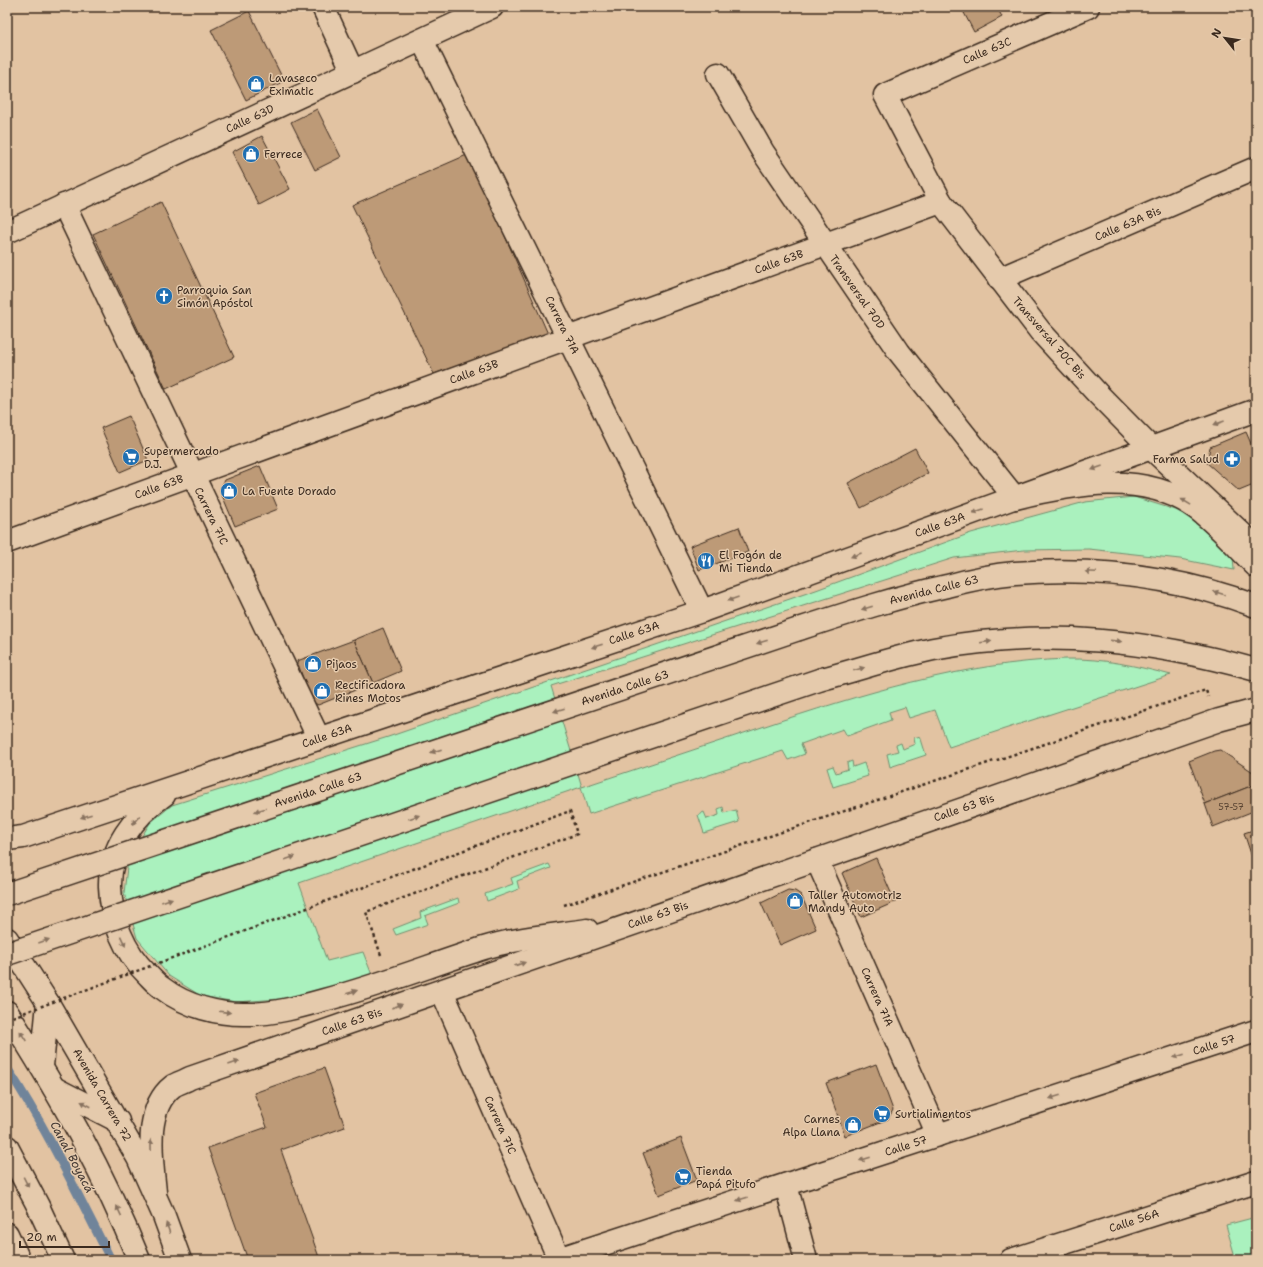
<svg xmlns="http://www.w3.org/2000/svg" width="1263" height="1267" font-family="'Shantell Sans',sans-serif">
<rect width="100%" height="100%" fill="#e2c3a2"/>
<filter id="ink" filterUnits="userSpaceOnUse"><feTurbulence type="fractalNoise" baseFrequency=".025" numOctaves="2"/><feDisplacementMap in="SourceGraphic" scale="8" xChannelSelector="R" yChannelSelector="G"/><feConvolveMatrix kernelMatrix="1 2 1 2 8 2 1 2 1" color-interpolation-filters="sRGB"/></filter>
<g filter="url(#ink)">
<g fill="#aaf1be" stroke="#728e6e">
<path d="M 1134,497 L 1179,511 L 1202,526 L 1233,556 L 1234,570 L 1180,559 L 1089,549 L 1024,550 L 954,558 L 551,686 L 582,787 C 642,767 702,747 762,727 C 861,694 961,663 1066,659 C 1102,658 1137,666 1171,675 L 949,747 L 935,710 L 909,718 L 905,707 L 889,712 L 891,720 L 847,736 L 843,729 L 801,744 L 805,754 L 788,760 L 783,751 L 589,814 L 581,787 L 299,883 L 327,961 L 363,952 L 372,975 L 324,989 L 280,999 L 236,1002 L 201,996 L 169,976 L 137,938 L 124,893 L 128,859 L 150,823 L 172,805 L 388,737 L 816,590 L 971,533 L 1085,502 Z"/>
<path d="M 920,736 L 926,755 L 890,767 L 887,754 L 898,751 L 896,745 L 901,743 L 903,749 L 915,744 L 914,738 Z"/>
<path d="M 852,761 L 853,767 L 864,763 L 868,776 L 833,787 L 827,768 L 833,766 L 836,773 L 848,769 L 847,763 Z"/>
<path d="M 723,807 L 724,813 L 736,810 L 739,822 L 704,833 L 698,815 L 704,812 L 707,819 L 719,815 L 718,809 Z"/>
<path d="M 549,864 L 551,868 L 517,881 L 519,889 L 487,901 L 485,894 L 513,884 L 511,878 Z"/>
<path d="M 458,898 L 459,903 L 425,916 L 428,924 L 396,935 L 393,929 L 421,918 L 420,912 Z"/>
<path d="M 1256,1217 L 1256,1260 L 1236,1260 L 1226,1225 Z"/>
</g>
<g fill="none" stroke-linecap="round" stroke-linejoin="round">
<path stroke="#70849a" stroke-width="9" d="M 7,1068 C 47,1129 78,1195 111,1260"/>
</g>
<g fill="#bd9a77" stroke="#3b2a1e">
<path d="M 961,7 L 997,7 L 1002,17 L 974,32 Z"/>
<path d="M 249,11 L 284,81 L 246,100 L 211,30 Z"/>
<path d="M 317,109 L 341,157 L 315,170 L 291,122 Z"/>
<path d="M 262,136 L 290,189 L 259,205 L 232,152 Z"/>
<path d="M 469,154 L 548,334 L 434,374 L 352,205 Z"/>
<path d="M 161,202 L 234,357 L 166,389 L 93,234 Z"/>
<path d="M 129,416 L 148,460 L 120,472 L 101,428 Z"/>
<path d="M 1246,432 L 1256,455 L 1256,484 L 1239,491 L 1207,463 L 1210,447 Z"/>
<path d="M 915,448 L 928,473 L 861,508 L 848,483 Z"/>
<path d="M 260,466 L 278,509 L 235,526 L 220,490 L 225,480 Z"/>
<path d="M 739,527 L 748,552 L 699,570 L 690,546 Z"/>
<path d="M 383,628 L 401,671 L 373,683 L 354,640 Z"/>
<path d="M 354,640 L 373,683 L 318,705 L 311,701 L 297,661 Z"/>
<path d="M 1220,750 L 1256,774 L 1256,784 L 1205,804 L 1189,761 L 1214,751 Z"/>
<path d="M 1256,784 L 1256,810 L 1213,827 L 1205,804 Z"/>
<path d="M 1256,829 L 1256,859 L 1253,860 L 1244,833 Z"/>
<path d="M 876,858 L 895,902 L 861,917 L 842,873 Z"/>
<path d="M 788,890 L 795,891 L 801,895 L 816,929 L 780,945 L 761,903 Z"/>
<path d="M 876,1064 L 893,1110 L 888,1119 L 845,1136 L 826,1083 Z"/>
<path d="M 324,1068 L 345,1127 L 281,1150 L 320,1260 L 248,1260 L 208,1148 L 267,1127 L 254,1093 Z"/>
<path d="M 681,1138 L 697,1180 L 659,1195 L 643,1153 Z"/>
</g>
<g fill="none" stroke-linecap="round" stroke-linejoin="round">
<defs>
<g id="minor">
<path d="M 323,7 L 353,72"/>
<path d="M 1088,7 L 885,95 L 941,202 L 1040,331 L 1097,393 L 1151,448 L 1256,547"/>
<path d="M 422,40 L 702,611"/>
<path d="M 718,74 L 763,152 L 899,352 L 1015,498"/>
<path d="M 64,205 L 319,739"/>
<path d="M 7,232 L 492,7"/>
<path d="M 999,279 L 1256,168"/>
<path d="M 7,542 L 941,202"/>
<path d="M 164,795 C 134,816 109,848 110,887 C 111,919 124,952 147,974 C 152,979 156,984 162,988 C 185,1006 219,1015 248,1014 C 274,1014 299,1007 324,1000 C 378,986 431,965 484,948 C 517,938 553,935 587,930"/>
<path d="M 7,839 L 23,837 L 702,611 L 1256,410"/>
<path d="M 817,860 L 938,1135"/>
<path d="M 442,991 L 559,1259"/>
<path d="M 786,1185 L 806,1260"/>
<path d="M 155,1192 C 152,1160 143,1109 173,1086 C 178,1083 185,1081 190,1078 L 1219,720 L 1256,710"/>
<path d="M 555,1260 L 1256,1031"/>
<path d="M 1011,1260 L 1256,1182"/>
</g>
<g id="secondary">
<path d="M 1015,498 C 1073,484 1145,470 1197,509 C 1218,525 1237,547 1256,566"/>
<path d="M 799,629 C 848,613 897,597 947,586 C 969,580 992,575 1015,573 C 1097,567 1179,577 1256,606"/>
<path d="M 822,679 C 860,669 900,655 939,648 C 1048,629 1150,640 1256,670"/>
</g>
<g id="trunk">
<path d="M 7,939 L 48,1003 L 138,1158 L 164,1216 L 180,1260"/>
<path d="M 7,1012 C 59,1093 103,1171 139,1260"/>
<path d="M 42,1066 L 48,1003"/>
<path d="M 54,1088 L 118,1121"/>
<path d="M 7,1147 L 38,1206 L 63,1260"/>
<path d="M 7,1234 L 19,1260"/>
</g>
</defs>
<use href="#minor" stroke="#3b2a1e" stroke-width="25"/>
<use href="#secondary" stroke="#3b2a1e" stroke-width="25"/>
<use href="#trunk" stroke="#3b2a1e" stroke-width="25"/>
<g stroke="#3b2a1e" stroke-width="2.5" stroke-dasharray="3 3" stroke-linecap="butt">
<path d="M 564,905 L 1206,690 L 1208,697"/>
<path d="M 381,955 L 366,912 L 449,881"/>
</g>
<use href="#minor" stroke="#e5caac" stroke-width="22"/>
<use href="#secondary" stroke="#e5caac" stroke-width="22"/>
<use href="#trunk" stroke="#e5caac" stroke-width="22"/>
<defs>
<g id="secondary-bridge">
<path d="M 7,894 L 799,629"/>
<path d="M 7,954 L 822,679"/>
</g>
</defs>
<use href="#secondary-bridge" stroke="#3b2a1e" stroke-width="25" stroke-linecap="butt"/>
<path stroke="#3b2a1e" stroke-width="2.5" stroke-dasharray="3 3" stroke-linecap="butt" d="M 7,1019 L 570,811 L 577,834 L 449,881"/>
<use href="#secondary-bridge" stroke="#e5caac" stroke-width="22"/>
</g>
<defs><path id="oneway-solid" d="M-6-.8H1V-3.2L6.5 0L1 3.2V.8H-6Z"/></defs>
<g fill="#88725e">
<use href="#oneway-solid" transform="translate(1219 423) rotate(160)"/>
<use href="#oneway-solid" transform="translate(1097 468) rotate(160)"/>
<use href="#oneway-solid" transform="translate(1186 502) rotate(-149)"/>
<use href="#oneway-solid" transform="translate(978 511) rotate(160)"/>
<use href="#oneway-solid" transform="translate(856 555) rotate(160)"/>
<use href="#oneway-solid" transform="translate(1091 572) rotate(-177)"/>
<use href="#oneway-solid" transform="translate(1219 593) rotate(-163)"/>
<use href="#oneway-solid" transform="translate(733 599) rotate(160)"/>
<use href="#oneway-solid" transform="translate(867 608) rotate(164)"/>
<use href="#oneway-solid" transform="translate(1116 641) rotate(6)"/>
<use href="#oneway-solid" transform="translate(762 642) rotate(162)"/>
<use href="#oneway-solid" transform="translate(986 642) rotate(-7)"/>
<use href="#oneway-solid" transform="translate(597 646) rotate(162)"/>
<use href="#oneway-solid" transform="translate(859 669) rotate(-16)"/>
<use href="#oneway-solid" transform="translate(559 710) rotate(162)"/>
<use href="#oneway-solid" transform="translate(436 751) rotate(162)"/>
<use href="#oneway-solid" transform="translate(260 810) rotate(162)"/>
<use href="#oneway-solid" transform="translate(86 816) rotate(162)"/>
<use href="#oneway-solid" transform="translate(414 817) rotate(-19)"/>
<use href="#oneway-solid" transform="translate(136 820) rotate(130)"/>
<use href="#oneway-solid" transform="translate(290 858) rotate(-19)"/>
<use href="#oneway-solid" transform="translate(167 900) rotate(-19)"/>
<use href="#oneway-solid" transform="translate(44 941) rotate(-19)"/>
<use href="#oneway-solid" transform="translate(123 941) rotate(65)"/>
<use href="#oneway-solid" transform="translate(520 964) rotate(-19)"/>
<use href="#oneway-solid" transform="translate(352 992) rotate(-18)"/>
<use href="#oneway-solid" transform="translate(397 1006) rotate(-19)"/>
<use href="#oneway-solid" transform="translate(225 1012) rotate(7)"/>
<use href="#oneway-solid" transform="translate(23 1036) rotate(-123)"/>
<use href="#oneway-solid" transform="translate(1179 1056) rotate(162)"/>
<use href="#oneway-solid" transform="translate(234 1063) rotate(-19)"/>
<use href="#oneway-solid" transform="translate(1055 1097) rotate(162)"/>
<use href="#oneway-solid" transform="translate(86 1104) rotate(-152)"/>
<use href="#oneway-solid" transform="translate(151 1145) rotate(-91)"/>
<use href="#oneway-solid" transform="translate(865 1159) rotate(162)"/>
<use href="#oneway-solid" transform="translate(26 1182) rotate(63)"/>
<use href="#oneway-solid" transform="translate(742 1199) rotate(162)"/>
<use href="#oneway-solid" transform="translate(119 1211) rotate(-115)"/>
<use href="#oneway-solid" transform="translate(168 1228) rotate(-110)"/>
</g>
</g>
<defs>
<symbol id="shop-disc" viewBox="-11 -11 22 22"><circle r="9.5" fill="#1f6fb2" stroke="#e5caac"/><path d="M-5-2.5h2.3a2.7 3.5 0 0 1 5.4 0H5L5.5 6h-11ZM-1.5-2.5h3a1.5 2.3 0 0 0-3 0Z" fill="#fff"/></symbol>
<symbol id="church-disc" viewBox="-11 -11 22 22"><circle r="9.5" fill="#1f6fb2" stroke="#e5caac"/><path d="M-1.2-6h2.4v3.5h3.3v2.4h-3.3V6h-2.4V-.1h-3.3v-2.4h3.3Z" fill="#fff"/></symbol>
<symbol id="supermarket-disc" viewBox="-11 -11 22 22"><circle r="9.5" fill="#1f6fb2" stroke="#e5caac"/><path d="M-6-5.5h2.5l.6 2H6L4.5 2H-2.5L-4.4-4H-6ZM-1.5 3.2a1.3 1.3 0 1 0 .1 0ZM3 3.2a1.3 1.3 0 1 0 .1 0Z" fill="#fff"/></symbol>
<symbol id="pharmacy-disc" viewBox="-11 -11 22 22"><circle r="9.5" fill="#1f6fb2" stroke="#e5caac"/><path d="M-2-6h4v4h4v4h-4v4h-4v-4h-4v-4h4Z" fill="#fff"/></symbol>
<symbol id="restaurant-disc" viewBox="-11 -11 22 22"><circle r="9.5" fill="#1f6fb2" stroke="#e5caac"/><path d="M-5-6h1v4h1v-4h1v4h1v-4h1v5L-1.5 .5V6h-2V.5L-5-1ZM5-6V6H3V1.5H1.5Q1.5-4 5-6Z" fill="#fff"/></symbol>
</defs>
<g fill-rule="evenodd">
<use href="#shop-disc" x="246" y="74" width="20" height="20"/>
<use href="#shop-disc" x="241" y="144" width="20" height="20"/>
<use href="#church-disc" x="154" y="286" width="20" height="20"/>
<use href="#supermarket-disc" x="121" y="447" width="20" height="20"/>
<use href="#pharmacy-disc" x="1222" y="449" width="20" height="20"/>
<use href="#shop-disc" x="219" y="481" width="20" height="20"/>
<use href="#restaurant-disc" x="696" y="551" width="20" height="20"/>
<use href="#shop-disc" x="303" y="654" width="20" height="20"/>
<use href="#shop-disc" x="312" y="681" width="20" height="20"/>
<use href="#shop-disc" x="785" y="891" width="20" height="20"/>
<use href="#supermarket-disc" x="872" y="1104" width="20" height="20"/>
<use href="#shop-disc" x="843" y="1115" width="20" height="20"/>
<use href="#supermarket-disc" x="673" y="1167" width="20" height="20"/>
</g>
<g text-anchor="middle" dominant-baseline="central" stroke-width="3" stroke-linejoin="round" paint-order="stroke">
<g font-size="9" fill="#5c4634">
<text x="1231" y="807">57-57</text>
</g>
<g font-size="11" fill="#3b2a1e" stroke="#e5caac">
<text transform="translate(987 51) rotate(-23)">Calle 63C</text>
<text transform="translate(250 119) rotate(-25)">Calle 63D</text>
<text transform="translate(1128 224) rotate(-23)">Calle 63A Bis</text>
<text transform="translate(779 262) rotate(-20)">Calle 63B</text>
<text transform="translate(857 292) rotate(55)">Transversal 70D</text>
<text transform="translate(562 325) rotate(64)">Carrera 71A</text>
<text transform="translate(1049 338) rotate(49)">Transversal 70C Bis</text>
<text transform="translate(474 372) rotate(-20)">Calle 63B</text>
<text transform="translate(159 487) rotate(-20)">Calle 63B</text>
<text transform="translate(211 516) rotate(64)">Carrera 71C</text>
<text transform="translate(940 525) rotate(-20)">Calle 63A</text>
<text transform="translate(934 590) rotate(-14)">Avenida Calle 63</text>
<text transform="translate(634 633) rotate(-18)">Calle 63A</text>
<text transform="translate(625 688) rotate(-18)">Avenida Calle 63</text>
<text transform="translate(327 736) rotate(-19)">Calle 63A</text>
<text transform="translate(318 790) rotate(-18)">Avenida Calle 63</text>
<text transform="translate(964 808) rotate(-19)">Calle 63 Bis</text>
<text transform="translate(658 915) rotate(-19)">Calle 63 Bis</text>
<text transform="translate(877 997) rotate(66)">Carrera 71A</text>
<text transform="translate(352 1022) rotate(-19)">Calle 63 Bis</text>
<text transform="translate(1214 1045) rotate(-18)">Calle 57</text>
<text transform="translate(102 1095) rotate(60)">Avenida Carrera 72</text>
<text transform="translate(500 1125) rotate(66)">Carrera 71C</text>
<text transform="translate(906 1146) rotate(-18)">Calle 57</text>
<text transform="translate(1134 1221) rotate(-18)">Calle 56A</text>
</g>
<g font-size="11" fill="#3b2a1e" stroke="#e5caac" text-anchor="start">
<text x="269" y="78">Lavaseco<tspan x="269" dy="13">Eximatic</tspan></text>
<text x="264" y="154">Ferrece</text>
<text x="177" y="290">Parroquia San<tspan x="177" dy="13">Simón Apóstol</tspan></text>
<text x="144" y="451">Supermercado<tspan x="144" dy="13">D.J.</tspan></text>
<text x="1219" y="459" text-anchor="end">Farma Salud</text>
<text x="242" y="491">La Fuente Dorado</text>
<text x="719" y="555">El Fogón de<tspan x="719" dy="13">Mi Tienda</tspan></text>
<text x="326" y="664">Pijaos</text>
<text x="335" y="685">Rectificadora<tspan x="335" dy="13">Rines Motos</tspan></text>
<text x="808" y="895">Taller Automotriz<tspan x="808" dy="13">Mandy Auto</tspan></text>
<text x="895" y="1114">Surtialimentos</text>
<text x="840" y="1119" text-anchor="end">Carnes<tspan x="840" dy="13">Alpa Llana</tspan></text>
<text x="696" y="1171">Tienda<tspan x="696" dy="13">Papá Pitufo</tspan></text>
</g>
<g font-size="12" font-style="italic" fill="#443933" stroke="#e5caac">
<text transform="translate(72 1157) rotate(62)">Canal Boyacá</text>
</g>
</g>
<rect width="1263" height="1267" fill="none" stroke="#e5caac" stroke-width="24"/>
<rect x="12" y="12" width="1239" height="1243" fill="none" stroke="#3b2a1e" stroke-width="1.5" filter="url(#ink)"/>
<g transform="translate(1225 38) rotate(300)" stroke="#e5caac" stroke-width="3" paint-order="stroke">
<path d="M0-3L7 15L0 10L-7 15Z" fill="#3b2a1e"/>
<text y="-6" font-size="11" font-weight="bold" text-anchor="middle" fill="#3b2a1e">N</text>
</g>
<path d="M20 1241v6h89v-6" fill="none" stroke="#3b2a1e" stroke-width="2"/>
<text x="26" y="1241" font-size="12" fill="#3b2a1e" stroke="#e5caac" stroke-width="3" paint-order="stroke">20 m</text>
</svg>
